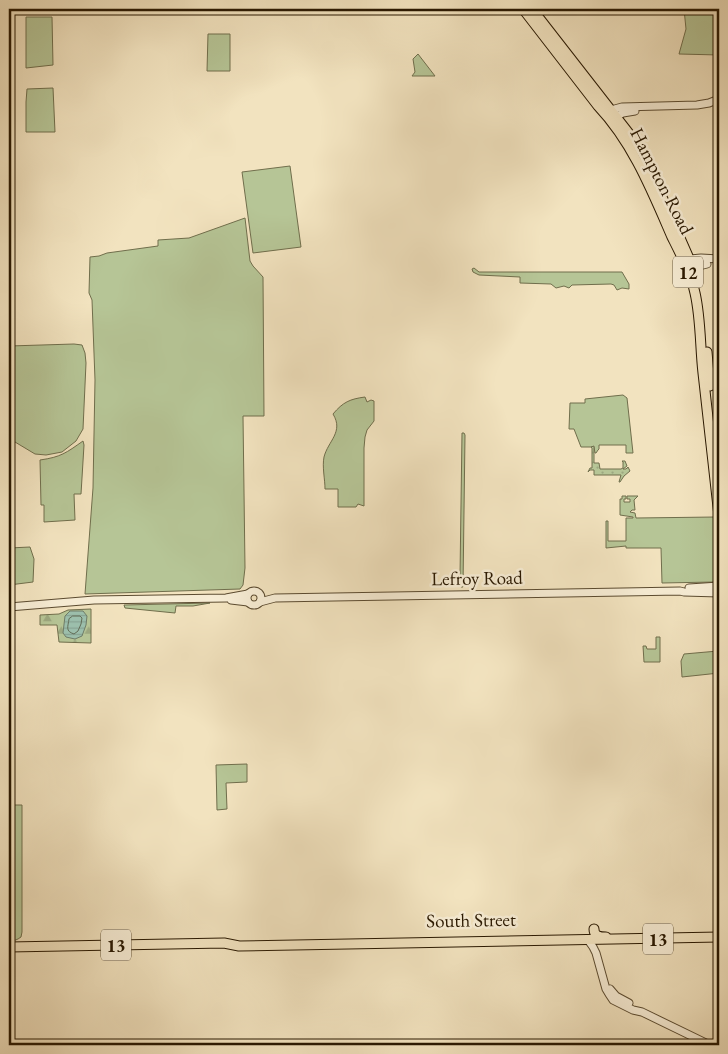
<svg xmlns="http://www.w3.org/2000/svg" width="728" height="1054" font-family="'EB Garamond',serif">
<defs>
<pattern id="forest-firs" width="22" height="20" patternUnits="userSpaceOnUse" patternTransform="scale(1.25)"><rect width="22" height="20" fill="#b6c596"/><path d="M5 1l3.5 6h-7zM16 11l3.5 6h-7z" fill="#9ca880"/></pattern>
<pattern id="garden-dots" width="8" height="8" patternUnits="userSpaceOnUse" patternTransform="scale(1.25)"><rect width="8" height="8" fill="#b6c596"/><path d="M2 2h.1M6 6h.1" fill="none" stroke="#9ca880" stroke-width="1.8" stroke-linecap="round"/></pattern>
<pattern id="water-rules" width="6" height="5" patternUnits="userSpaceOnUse" patternTransform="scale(1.25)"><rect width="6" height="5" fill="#9cbfac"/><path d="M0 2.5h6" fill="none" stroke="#86a392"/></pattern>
</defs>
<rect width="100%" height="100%" fill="#f2e3bf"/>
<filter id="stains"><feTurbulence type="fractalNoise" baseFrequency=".004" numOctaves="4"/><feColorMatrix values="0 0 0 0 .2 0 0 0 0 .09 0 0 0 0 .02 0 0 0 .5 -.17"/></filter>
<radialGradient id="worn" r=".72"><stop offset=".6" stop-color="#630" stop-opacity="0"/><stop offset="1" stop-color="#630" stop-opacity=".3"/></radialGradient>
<g fill="#b6c596" stroke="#706e4c">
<path d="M 684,9 L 719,9 L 719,55 L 679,54 L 686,29 Z"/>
<path d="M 26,17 L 52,17 L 53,65 L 26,68 Z"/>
<path d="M 208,34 L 230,34 L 230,71 L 207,71 Z"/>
<path d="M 418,54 L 435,76 L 412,76 L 415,72 L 413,59 Z"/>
<path d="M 53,88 L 55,132 L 26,132 L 26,102 L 27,89 Z"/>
<path d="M 290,166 L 301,247 L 253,253 L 242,172 Z"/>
<path d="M 245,218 L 250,261 L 253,266 L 263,277 L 264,416 L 243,416 L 245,568 L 243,585 L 240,589 L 85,594 L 93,488 L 95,380 L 92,300 L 89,293 L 90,257 L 99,256 L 107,253 L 158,246 L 158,240 L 189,238 Z"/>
<path d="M 474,268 L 479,272 L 622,272 L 629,284 L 629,289 L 622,288 L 617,290 L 614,285 L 611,284 L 572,285 L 569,288 L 564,286 L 556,288 L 551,284 L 520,283 L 520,277 L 479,275 L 473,272 L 472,269 Z"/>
<path d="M 74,344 L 82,345 L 85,353 L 86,363 L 83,429 L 76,441 L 62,452 L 46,455 L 35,454 L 15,442 L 9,435 L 9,346 Z"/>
<path d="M 623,395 L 627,398 L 633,453 L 626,453 L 626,445 L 599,445 L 599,449 L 598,450 L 596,453 L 595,453 L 594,447 L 581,447 L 574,429 L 569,429 L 570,403 L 585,403 L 585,399 Z"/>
<path d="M 365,397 L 367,402 L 371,400 L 374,401 L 374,421 L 367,430 L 365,437 L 364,448 L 364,506 L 358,504 L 356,507 L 338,507 L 338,489 L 325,489 C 325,479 322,467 324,457 C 328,441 344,432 333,414 C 343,402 350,399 365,397 Z"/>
<path d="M 462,433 L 464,433 L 465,435 L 463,587 L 461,587 L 460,576 Z"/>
<path d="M 83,441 L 84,445 L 81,494 L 74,494 L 75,520 L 44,522 L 44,505 L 41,505 L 40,460 C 61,457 66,453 83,441 Z"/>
<path d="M 622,496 L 626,496 L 626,499 L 624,499 L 624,502 L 630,502 L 630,499 L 627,499 L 627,496 L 638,496 L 634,500 L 635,510 L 632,510 L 630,512 L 635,513 L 636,518 L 715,517 L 718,580 L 714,582 L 662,583 L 661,548 L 626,548 L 626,546 L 606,548 L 606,521 L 608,521 L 608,541 L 626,541 L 626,518 L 633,518 L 633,517 L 620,515 L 620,499 L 622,499 Z"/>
<path d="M 30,547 L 34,559 L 33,582 L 9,585 L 9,548 Z"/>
<path d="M 210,603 L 193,606 L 176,606 L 175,613 L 125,608 L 124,605 Z"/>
<path d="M 656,637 L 660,637 L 660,662 L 644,662 L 643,646 L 646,646 L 647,649 L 656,649 Z"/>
<path d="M 718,651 L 719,657 L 719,673 L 682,677 L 681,661 L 684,654 Z"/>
<path d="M 247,764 L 247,782 L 226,783 L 227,809 L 217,810 L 216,765 Z"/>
<path d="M 9,805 L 22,805 L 22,932 L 21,937 C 17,940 14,941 9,941 Z"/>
</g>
<path fill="url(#forest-firs)" stroke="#706e4c" d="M 91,609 L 91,643 L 59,642 L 57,625 L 40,625 L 40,615 L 59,614 L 68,610 Z"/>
<path fill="url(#garden-dots)" stroke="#706e4c" d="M 594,446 L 594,463 L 599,463 L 600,469 L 621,469 L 623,468 L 623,462 L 622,461 L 625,461 L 627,466 L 623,469 L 626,469 L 628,467 L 630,471 L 624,476 L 620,482 L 619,482 L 621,475 L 594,475 L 594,470 L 590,470 L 588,472 L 590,468 L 592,468 L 592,448 L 591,447 Z"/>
<path fill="url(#water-rules)" stroke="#6e7c68" d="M 70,611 L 83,611 L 87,616 L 86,625 L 82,636 L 75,639 L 66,637 L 63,633 L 65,616 Z"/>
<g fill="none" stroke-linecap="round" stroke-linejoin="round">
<path stroke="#626c56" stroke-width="1" d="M 73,616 L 80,616 L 82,618 L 81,624 L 78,631 L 74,634 C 65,631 68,627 69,619 Z"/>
<defs>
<g id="minor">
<path d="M 608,112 L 611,110 L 622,107 L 697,105 L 709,103 L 719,99"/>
<path d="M 612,119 L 623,113 L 635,111"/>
<path d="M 688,264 L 690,259 L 701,258 L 719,259"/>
<path d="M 696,276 L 696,270 L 699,266 L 707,264"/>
<path d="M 689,588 L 719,586"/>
<circle cx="254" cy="598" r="7"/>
<path d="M 231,600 L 248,602"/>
<path d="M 260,602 L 275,598 L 680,591 L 684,592 L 719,593"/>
<path d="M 9,607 L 94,600 L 226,598 L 248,594"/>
<path d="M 588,940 L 593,947 L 596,953 L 606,989 L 609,994 L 613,1000 L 633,1010 L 642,1012 L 710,1045"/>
<path d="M 610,989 L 616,996 L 629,1003"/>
</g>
<g id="major">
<path d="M 523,9 L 598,106 C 633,143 652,191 672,237 C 681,255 691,274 695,293 C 701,319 700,347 703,373 C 708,421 714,468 719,516"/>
<path d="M 532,9 L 634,140 L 644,156 L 691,263 L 696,275"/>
<path d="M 707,352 L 710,386"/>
<path d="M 594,929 C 594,936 599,937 606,937"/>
<path d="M 9,947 L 224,943 L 239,946 L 719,937"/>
</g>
</defs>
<use href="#minor" stroke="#5b4b30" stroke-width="9"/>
<use href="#major" stroke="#291801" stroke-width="11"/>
<use href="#minor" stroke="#f7edd5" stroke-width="7"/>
<use href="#major" stroke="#f2e3bf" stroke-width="9"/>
</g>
<g text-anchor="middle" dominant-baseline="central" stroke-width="5" stroke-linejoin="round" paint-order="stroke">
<g fill="#f7edd5" stroke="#675841" stroke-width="1">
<rect x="673" y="256.5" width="30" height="31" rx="4"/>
<rect x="643" y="923.5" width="30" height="31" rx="4"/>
<rect x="101" y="929.5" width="30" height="31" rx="4"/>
</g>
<g font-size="18" font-weight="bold" fill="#291801">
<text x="688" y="272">12</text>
<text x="658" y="939">13</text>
<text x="116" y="945">13</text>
</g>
<g font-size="19" fill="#291801" stroke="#f7edd5">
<text transform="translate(662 181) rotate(63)">Hampton Road</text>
<text transform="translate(477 578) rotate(-1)">Lefroy Road</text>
<text transform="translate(471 920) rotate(-1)">South Street</text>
</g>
</g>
<rect width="728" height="1054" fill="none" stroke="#f2e3bf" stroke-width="30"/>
<rect x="10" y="10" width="708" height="1034" fill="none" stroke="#291801" stroke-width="2.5"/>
<rect x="15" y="15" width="698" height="1024" fill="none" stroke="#291801"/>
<rect width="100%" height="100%" filter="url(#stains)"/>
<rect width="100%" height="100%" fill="url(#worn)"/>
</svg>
